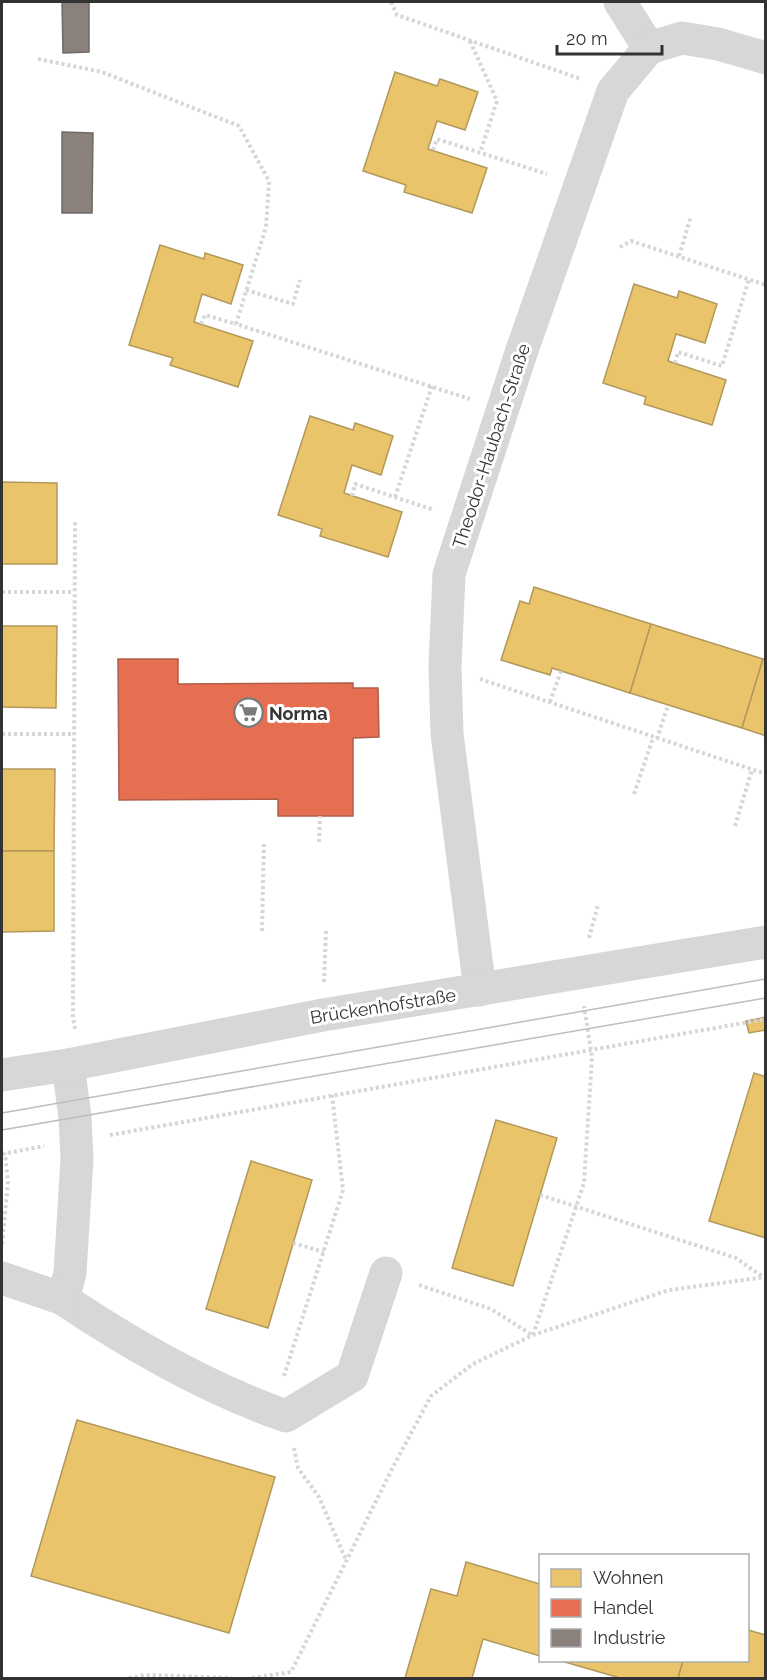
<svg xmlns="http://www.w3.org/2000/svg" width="767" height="1680" font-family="Raleway,sans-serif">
<rect width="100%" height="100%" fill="#fff"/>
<g fill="#e9c46a" stroke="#b2985a" stroke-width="1.5">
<path d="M 395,72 L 437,86 L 440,79 L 478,92 L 465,130 L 437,121 L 428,149 L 487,168 L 472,213 L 404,192 L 406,185 L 363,171 Z"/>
<path d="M 160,245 L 204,259 L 205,253 L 243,265 L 231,304 L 202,294 L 194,322 L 253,341 L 238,387 L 170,365 L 173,358 L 129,345 Z"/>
<path d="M 634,284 L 677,298 L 679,291 L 717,304 L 705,343 L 676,334 L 668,361 L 726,380 L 712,425 L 644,404 L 646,397 L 603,383 Z"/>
<path d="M 310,416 L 353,430 L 355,423 L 393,436 L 381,475 L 352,465 L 344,493 L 402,512 L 388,557 L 320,536 L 322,529 L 278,515 Z"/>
<path d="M 2,482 L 57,483 L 57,564 L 2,564 Z"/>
<path d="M 534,587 L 651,624 L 630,693 L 552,668 L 550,675 L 501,660 L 520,601 L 529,604 Z"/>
<path d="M 651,624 L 763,659 L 742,728 L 630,693 Z"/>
<path d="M 2,626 L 57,626 L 56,708 L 2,707 Z"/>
<path d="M 763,659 L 766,660 L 766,736 L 742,728 Z"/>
<path d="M 2,769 L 55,769 L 54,851 L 2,851 Z"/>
<path d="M 2,851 L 54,851 L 54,931 L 2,932 Z"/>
<path d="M 766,1017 L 766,1030 L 749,1033 L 746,1021 Z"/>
<path d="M 754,1073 L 766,1077 L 766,1238 L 709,1221 Z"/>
<path d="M 496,1120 L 557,1138 L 513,1286 L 452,1268 Z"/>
<path d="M 251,1161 L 312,1180 L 268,1328 L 206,1309 Z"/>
<path d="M 77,1420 L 275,1477 L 229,1633 L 31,1576 Z"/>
<path d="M 466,1562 L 540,1584 L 540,1656 L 483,1639 L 472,1678 L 405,1678 L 431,1589 L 457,1596 Z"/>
<path d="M 748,1630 L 766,1635 L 766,1678 L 678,1678 L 683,1660 L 748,1660 Z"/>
<path d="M 558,1660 L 683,1660 L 678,1678 L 620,1678 Z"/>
</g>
<path fill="#e76f51" stroke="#b15d48" stroke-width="1.5" d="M 118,659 L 178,659 L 178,684 L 353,683 L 353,688 L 378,688 L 379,737 L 353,738 L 353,816 L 278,816 L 278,799 L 119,800 Z"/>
<g fill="#8a817c" stroke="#706a66" stroke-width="1.5">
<path d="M 62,2 L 89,2 L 89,52 L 63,53 Z"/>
<path d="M 62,132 L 93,133 L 92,213 L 62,213 Z"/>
</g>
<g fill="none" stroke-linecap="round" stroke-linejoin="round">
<g stroke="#d6d6d6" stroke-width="4" stroke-dasharray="3 3" stroke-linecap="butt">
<path d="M 391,2 L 397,15 L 581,79"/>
<path d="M 470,41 L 497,101 L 480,153"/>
<path d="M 38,59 L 102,72 L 239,126 L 269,181 L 266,227 L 236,324 L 470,399"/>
<path d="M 433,150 L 437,139 L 547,174"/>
<path d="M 620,247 L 631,241 L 766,285"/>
<path d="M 679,256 L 691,216"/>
<path d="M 246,290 L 293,304 L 300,280"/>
<path d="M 201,324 L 205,315 L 236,324"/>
<path d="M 675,363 L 678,352 L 722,366 L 749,279"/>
<path d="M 352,496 L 355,484 L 434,510"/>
<path d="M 395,497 L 432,386"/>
<path d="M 2,592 L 74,592"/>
<path d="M 480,679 L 766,774"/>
<path d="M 550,702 L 561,671"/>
<path d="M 2,734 L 74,734"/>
<path d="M 657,739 L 668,705"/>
<path d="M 634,794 L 653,738"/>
<path d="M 735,826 L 752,770"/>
<path d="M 319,842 L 320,816"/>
<path d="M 262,931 L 264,842"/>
<path d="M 589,938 L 598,905"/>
<path d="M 324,982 L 326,931"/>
<path d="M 75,1029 L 73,1017 L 75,520"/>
<path d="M 110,1135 L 766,1019"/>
<path d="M 2,1154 L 44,1146"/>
<path d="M 540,1195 L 736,1258 L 763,1277"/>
<path d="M 293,1243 L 324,1252"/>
<path d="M 2,1244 L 8,1183 L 5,1153"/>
<path d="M 419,1285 L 491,1309 L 532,1335"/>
<path d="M 533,1335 L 584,1183 L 592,1057 L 584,1006"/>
<path d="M 284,1376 L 343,1190 L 332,1095"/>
<path d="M 294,1448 L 298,1468 L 319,1497 L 346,1560"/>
<path d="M 129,1678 L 145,1675 L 232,1678"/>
<path d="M 252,1678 L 291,1672 L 392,1469 L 431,1396 L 473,1364 L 533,1335 L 669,1290 L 766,1277"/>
</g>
<g stroke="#d7d7d7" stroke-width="33">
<path d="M 620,2 L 649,48"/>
<path d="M 480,990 L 447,734 L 445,667 L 449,574 L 521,353 L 613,91 L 649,48 L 682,38 L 718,44 L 766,58"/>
<path d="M 68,1065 L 75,1117 L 77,1159 L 70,1273 L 63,1299 C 133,1346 206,1388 286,1416 L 352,1376 L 386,1273"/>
<path d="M 2,1075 L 68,1065 L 323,1015 L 766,942"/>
<path d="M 2,1278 L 63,1299"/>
</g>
<g stroke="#bebebe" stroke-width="1.5">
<path d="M 2,1113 L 766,979"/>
<path d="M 2,1130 L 766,998"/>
</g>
</g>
<defs>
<symbol id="supermarket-ring" viewBox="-11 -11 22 22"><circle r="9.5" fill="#fff" stroke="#7a7a7a" stroke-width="1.5"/><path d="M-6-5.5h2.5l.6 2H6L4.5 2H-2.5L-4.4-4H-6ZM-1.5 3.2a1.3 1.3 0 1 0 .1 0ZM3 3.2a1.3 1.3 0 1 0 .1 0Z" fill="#7a7a7a"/></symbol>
</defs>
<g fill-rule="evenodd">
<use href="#supermarket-ring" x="232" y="696" width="33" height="33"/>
</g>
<g text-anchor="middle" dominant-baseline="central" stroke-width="6" stroke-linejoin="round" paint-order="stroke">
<g font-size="18" fill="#333" stroke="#fff">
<text transform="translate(491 446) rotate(-72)">Theodor-Haubach-Straße</text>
<text transform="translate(383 1006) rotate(-9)">Brückenhofstraße</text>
</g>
<g font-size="18" font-weight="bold" fill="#333" stroke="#fff" text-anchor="start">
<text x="269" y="713">Norma</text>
</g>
</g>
<rect width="767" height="1680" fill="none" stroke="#333333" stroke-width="6"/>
<rect x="539" y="1554" width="210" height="108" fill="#ffffff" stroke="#adadad" stroke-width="1.5"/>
<rect x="551" y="1569" width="30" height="18" fill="#e9c46a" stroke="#adadad" stroke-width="1.5"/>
<text x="593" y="1584" font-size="18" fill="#333333">Wohnen</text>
<rect x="551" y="1599" width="30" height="18" fill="#e76f51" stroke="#adadad" stroke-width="1.5"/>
<text x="593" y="1614" font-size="18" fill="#333333">Handel</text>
<rect x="551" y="1629" width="30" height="18" fill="#8a817c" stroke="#adadad" stroke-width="1.5"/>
<text x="593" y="1644" font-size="18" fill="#333333">Industrie</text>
<path d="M557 45v9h105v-9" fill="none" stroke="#333333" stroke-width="3"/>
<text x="566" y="45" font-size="18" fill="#333333" stroke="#ffffff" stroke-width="4.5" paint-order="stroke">20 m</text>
</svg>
